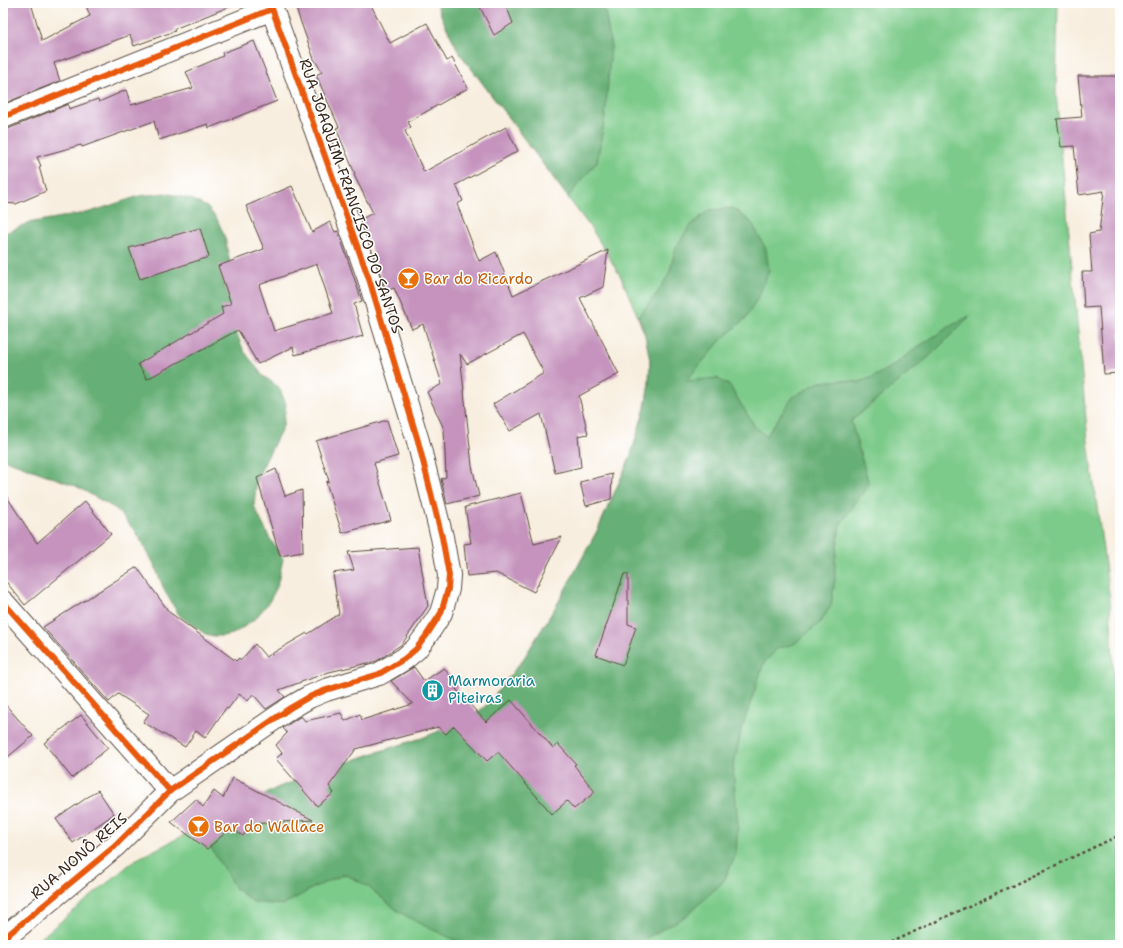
<svg xmlns="http://www.w3.org/2000/svg" width="1123" height="948" font-family="'Shantell Sans',sans-serif">
<rect width="100%" height="100%" fill="#fff"/>
<filter id="ink" filterUnits="userSpaceOnUse"><feTurbulence type="fractalNoise" baseFrequency=".025" numOctaves="2"/><feDisplacementMap in="SourceGraphic" scale="8" xChannelSelector="R" yChannelSelector="G"/><feConvolveMatrix kernelMatrix="1 2 1 2 8 2 1 2 1" color-interpolation-filters="sRGB"/></filter>
<filter id="wash" filterUnits="userSpaceOnUse"><feTurbulence type="fractalNoise" baseFrequency=".012" numOctaves="4" result="noise"/><feDisplacementMap in="SourceGraphic" scale="16" xChannelSelector="R" yChannelSelector="G"/><feGaussianBlur stdDeviation="0.9" result="paint"/><feColorMatrix in="noise" values="0 0 0 0 0 0 0 0 0 0 0 0 0 0 0 0 0 1.4 0 .05"/><feComposite in="paint" operator="in"/></filter>
<g filter="url(#wash)">
<rect width="100%" height="100%" fill="#f8eedf"/>
<path fill="#7dcb8a" stroke="#5c7a54" d="M 436,3 L 1058,3 L 1056,93 L 1088,441 L 1110,600 L 1114,682 L 1120,712 L 1120,945 L 35,945 L 42,937 L 135,860 L 279,787 L 368,755 L 422,738 L 471,718 L 488,704 L 524,658 L 558,603 L 598,529 L 630,458 L 645,408 L 649,383 L 650,360 L 645,335 L 638,317 L 621,277 L 593,231 L 459,52 L 445,24 Z"/>
<g fill="#66af76" stroke="#506c4a">
<path d="M 436,3 L 602,3 L 606,16 L 611,47 L 605,118 L 597,162 L 568,197 L 459,52 L 445,24 Z"/>
<path d="M 165,193 L 191,199 L 207,207 L 217,219 L 225,237 L 232,274 L 231,320 L 244,351 L 263,376 L 279,387 L 286,404 L 283,426 L 257,478 L 254,506 L 269,537 L 283,559 L 277,587 L 269,602 L 255,619 L 245,626 L 233,634 L 223,636 L 213,636 L 205,634 L 179,615 L 165,592 L 153,562 L 135,531 L 116,509 L 76,486 L 3,459 L 3,234 L 28,223 L 90,212 L 139,196 Z"/>
<path d="M 733,208 L 752,223 L 766,249 L 769,271 L 759,296 L 746,318 L 722,339 L 686,381 L 717,378 L 730,386 L 754,425 L 766,436 L 793,397 L 819,382 L 842,380 L 859,382 L 873,377 L 897,363 L 916,348 L 947,328 L 971,315 L 930,356 L 851,421 L 869,484 L 840,525 L 835,563 L 835,580 L 831,606 L 819,624 L 794,644 L 777,649 L 764,663 L 742,728 L 733,768 L 738,824 L 736,855 L 723,882 L 686,916 L 645,939 L 618,945 L 470,945 L 461,943 L 425,926 L 399,912 L 367,886 L 345,874 L 315,887 L 283,905 L 253,902 L 235,888 L 199,828 L 279,787 L 368,755 L 422,738 L 471,718 L 488,704 L 524,658 L 558,603 L 598,529 L 630,458 L 645,408 L 649,383 L 650,360 L 645,335 L 638,317 L 657,293 L 669,274 L 676,247 L 689,227 L 709,210 Z"/>
</g>
<g id="blocks">
<g fill="#c593bd" fill-rule="evenodd">
<path d="M 15,3 L 31,3 L 42,41 L 90,16 L 85,3 L 235,3 L 236,4 L 174,29 L 175,31 L 134,46 L 130,35 L 54,63 L 60,81 L 3,104 L 3,7 Z"/>
<path d="M 294,3 L 370,3 L 390,43 L 427,23 L 447,61 L 452,58 L 468,88 L 408,122 L 411,127 L 405,131 L 424,172 L 506,127 L 518,151 L 456,185 L 463,201 L 457,204 L 479,261 L 496,252 L 513,295 L 608,250 L 603,287 L 580,298 L 619,374 L 579,396 L 588,434 L 578,436 L 581,467 L 555,473 L 541,414 L 510,431 L 493,404 L 544,373 L 523,334 L 467,364 L 460,354 L 472,466 L 479,496 L 447,504 L 441,479 L 446,477 L 444,429 L 427,392 L 442,384 L 423,324 L 412,329 L 394,288 L 386,291 L 361,219 L 373,213 L 354,175 L 355,174 L 336,128 L 339,127 L 316,75 L 322,72 L 314,59 Z"/>
<path d="M 478,3 L 505,3 L 513,23 L 494,35 Z"/>
<path d="M 254,41 L 277,101 L 209,128 L 208,124 L 159,140 L 154,121 L 82,147 L 81,145 L 37,157 L 41,166 L 39,167 L 46,191 L 16,204 L 3,203 L 3,129 L 8,129 L 68,104 L 69,109 L 98,99 L 99,102 L 126,90 L 131,105 L 193,88 L 186,72 L 223,56 L 222,53 Z"/>
<path d="M 1078,76 L 1120,76 L 1120,373 L 1104,374 L 1099,307 L 1084,308 L 1082,272 L 1092,272 L 1089,234 L 1099,232 L 1104,191 L 1079,195 L 1074,146 L 1061,147 L 1057,119 L 1082,117 Z"/>
<path d="M 292,186 L 312,232 L 330,222 L 335,232 L 338,231 L 362,301 L 354,304 L 363,336 L 295,355 L 293,347 L 258,364 L 238,330 L 147,379 L 138,364 L 223,314 L 221,307 L 231,304 L 218,266 L 264,249 L 246,206 ZM 317,264 L 333,313 L 274,331 L 259,285 Z"/>
<path d="M 200,228 L 209,257 L 140,279 L 129,248 Z"/>
<path d="M 387,420 L 398,456 L 374,463 L 391,520 L 342,533 L 326,482 L 329,481 L 316,441 Z"/>
<path d="M 276,469 L 285,496 L 302,490 L 303,552 L 280,556 L 257,478 Z"/>
<path d="M 612,474 L 611,499 L 586,506 L 580,482 Z"/>
<path d="M 3,491 L 37,543 L 85,501 L 111,534 L 25,605 L 3,578 Z"/>
<path d="M 521,493 L 534,544 L 562,537 L 534,592 L 496,573 L 467,576 L 464,544 L 471,543 L 465,507 Z"/>
<path d="M 418,547 L 428,606 L 402,644 L 377,661 L 329,672 L 279,690 L 285,697 L 266,709 L 253,694 L 248,701 L 239,694 L 228,709 L 226,708 L 205,738 L 196,731 L 185,747 L 143,722 L 149,714 L 118,694 L 109,702 L 43,627 L 137,567 L 169,612 L 236,661 L 239,658 L 241,660 L 255,644 L 266,657 L 307,633 L 308,634 L 339,614 L 333,573 L 354,570 L 348,552 Z"/>
<path d="M 624,574 L 628,574 L 628,624 L 636,627 L 623,665 L 596,655 Z"/>
<path d="M 414,667 L 424,681 L 444,668 L 459,687 L 456,689 L 486,722 L 511,700 L 553,748 L 558,744 L 576,764 L 574,765 L 595,792 L 574,809 L 567,801 L 552,814 L 498,752 L 487,761 L 454,726 L 446,734 L 438,727 L 356,749 L 329,786 L 334,793 L 317,806 L 276,759 L 282,753 L 276,745 L 287,733 L 283,728 L 301,716 L 305,721 L 341,713 L 345,721 L 360,714 L 362,720 L 413,704 L 391,681 Z"/>
<path d="M 3,702 L 33,736 L 3,761 Z"/>
<path d="M 81,715 L 108,748 L 72,778 L 44,743 Z"/>
<path d="M 233,778 L 313,820 L 251,824 L 243,836 L 231,828 L 207,849 L 171,822 L 196,799 L 203,807 L 214,791 L 223,798 Z"/>
<path d="M 98,790 L 114,814 L 73,843 L 56,819 Z"/>
</g>
</g>
</g>
<g filter="url(#ink)">
<use href="#blocks" fill-opacity="0" stroke="#57473b" stroke-width="1"/>
<g fill="none" stroke-linecap="round" stroke-linejoin="round">
<defs>
<g id="minor">
<path d="M 3,117 L 272,9"/>
<path d="M 3,602 L 170,791"/>
<path d="M 3,939 L 115,846 L 170,791 L 290,708 L 309,697 L 326,690 L 379,674 L 404,659 L 416,649 L 426,636 L 441,613 L 448,589 L 449,575 L 442,537 L 418,441 L 369,279 L 270,3"/>
</g>
</defs>
<use href="#minor" stroke="#57473b" stroke-width="24"/>
<path stroke="#57473b" stroke-width="2.5" stroke-dasharray="3 3" stroke-linecap="butt" d="M 886,945 L 1120,835"/>
<use href="#minor" stroke="#fff" stroke-width="22"/>
<defs>
<g id="cycleway">
<path d="M 3,117 L 272,9"/>
<path d="M 3,602 L 170,791"/>
<path d="M 3,939 L 115,846 L 170,791 L 290,708 L 309,697 L 326,690 L 379,674 L 404,659 L 416,649 L 426,636 L 441,613 L 448,589 L 449,575 L 442,537 L 418,441 L 369,279 L 270,3"/>
</g>
</defs>
<use href="#cycleway" stroke="#fff" stroke-width="8"/>
<use href="#cycleway" stroke="#e8590c" stroke-width="6"/>
</g>
</g>
<defs>
<symbol id="bar-disc" viewBox="-11 -11 22 22"><circle r="9.5" fill="#e8710a" stroke="#fff"/><path d="M-6-5H6L.8 .8V4.5H3.5V6h-7V4.5H-.8V.8Z" fill="#fff"/></symbol>
<symbol id="building-disc" viewBox="-11 -11 22 22"><circle r="9.5" fill="#0f9aa8" stroke="#fff"/><path d="M-4-6H4V6H1V3H-1V6H-4ZM-2.5-4.3h1.7v1.8h-1.7ZM.8-4.3h1.7v1.8H.8ZM-2.5-1h1.7V.8h-1.7ZM.8-1h1.7V.8H.8Z" fill="#fff"/></symbol>
</defs>
<g fill-rule="evenodd">
<use href="#bar-disc" x="396" y="266" width="25" height="25"/>
<use href="#building-disc" x="420" y="678" width="25" height="25"/>
<use href="#bar-disc" x="186" y="814" width="25" height="25"/>
</g>
<g text-anchor="middle" dominant-baseline="central" stroke-width="3" stroke-linejoin="round" paint-order="stroke">
<g font-size="15" fill="#3b2a1e" stroke="#fff">
<text transform="translate(351 196) rotate(71)">RUA JOAQUIM FRANCISCO DO SANTOS</text>
<text transform="translate(79 856) rotate(-41)">RUA NONÔ REIS</text>
</g>
<g font-size="15" fill="#c56008" stroke="#fff" text-anchor="start">
<text x="424" y="279">Bar do Ricardo</text>
<text x="214" y="827">Bar do Wallace</text>
</g>
<g font-size="15" fill="#0d838f" stroke="#fff" text-anchor="start">
<text x="448" y="681">Marmoraria<tspan x="448" dy="17">Piteiras</tspan></text>
</g>
</g>
<rect width="1123" height="948" fill="none" stroke="#fff" stroke-width="16"/>
</svg>
